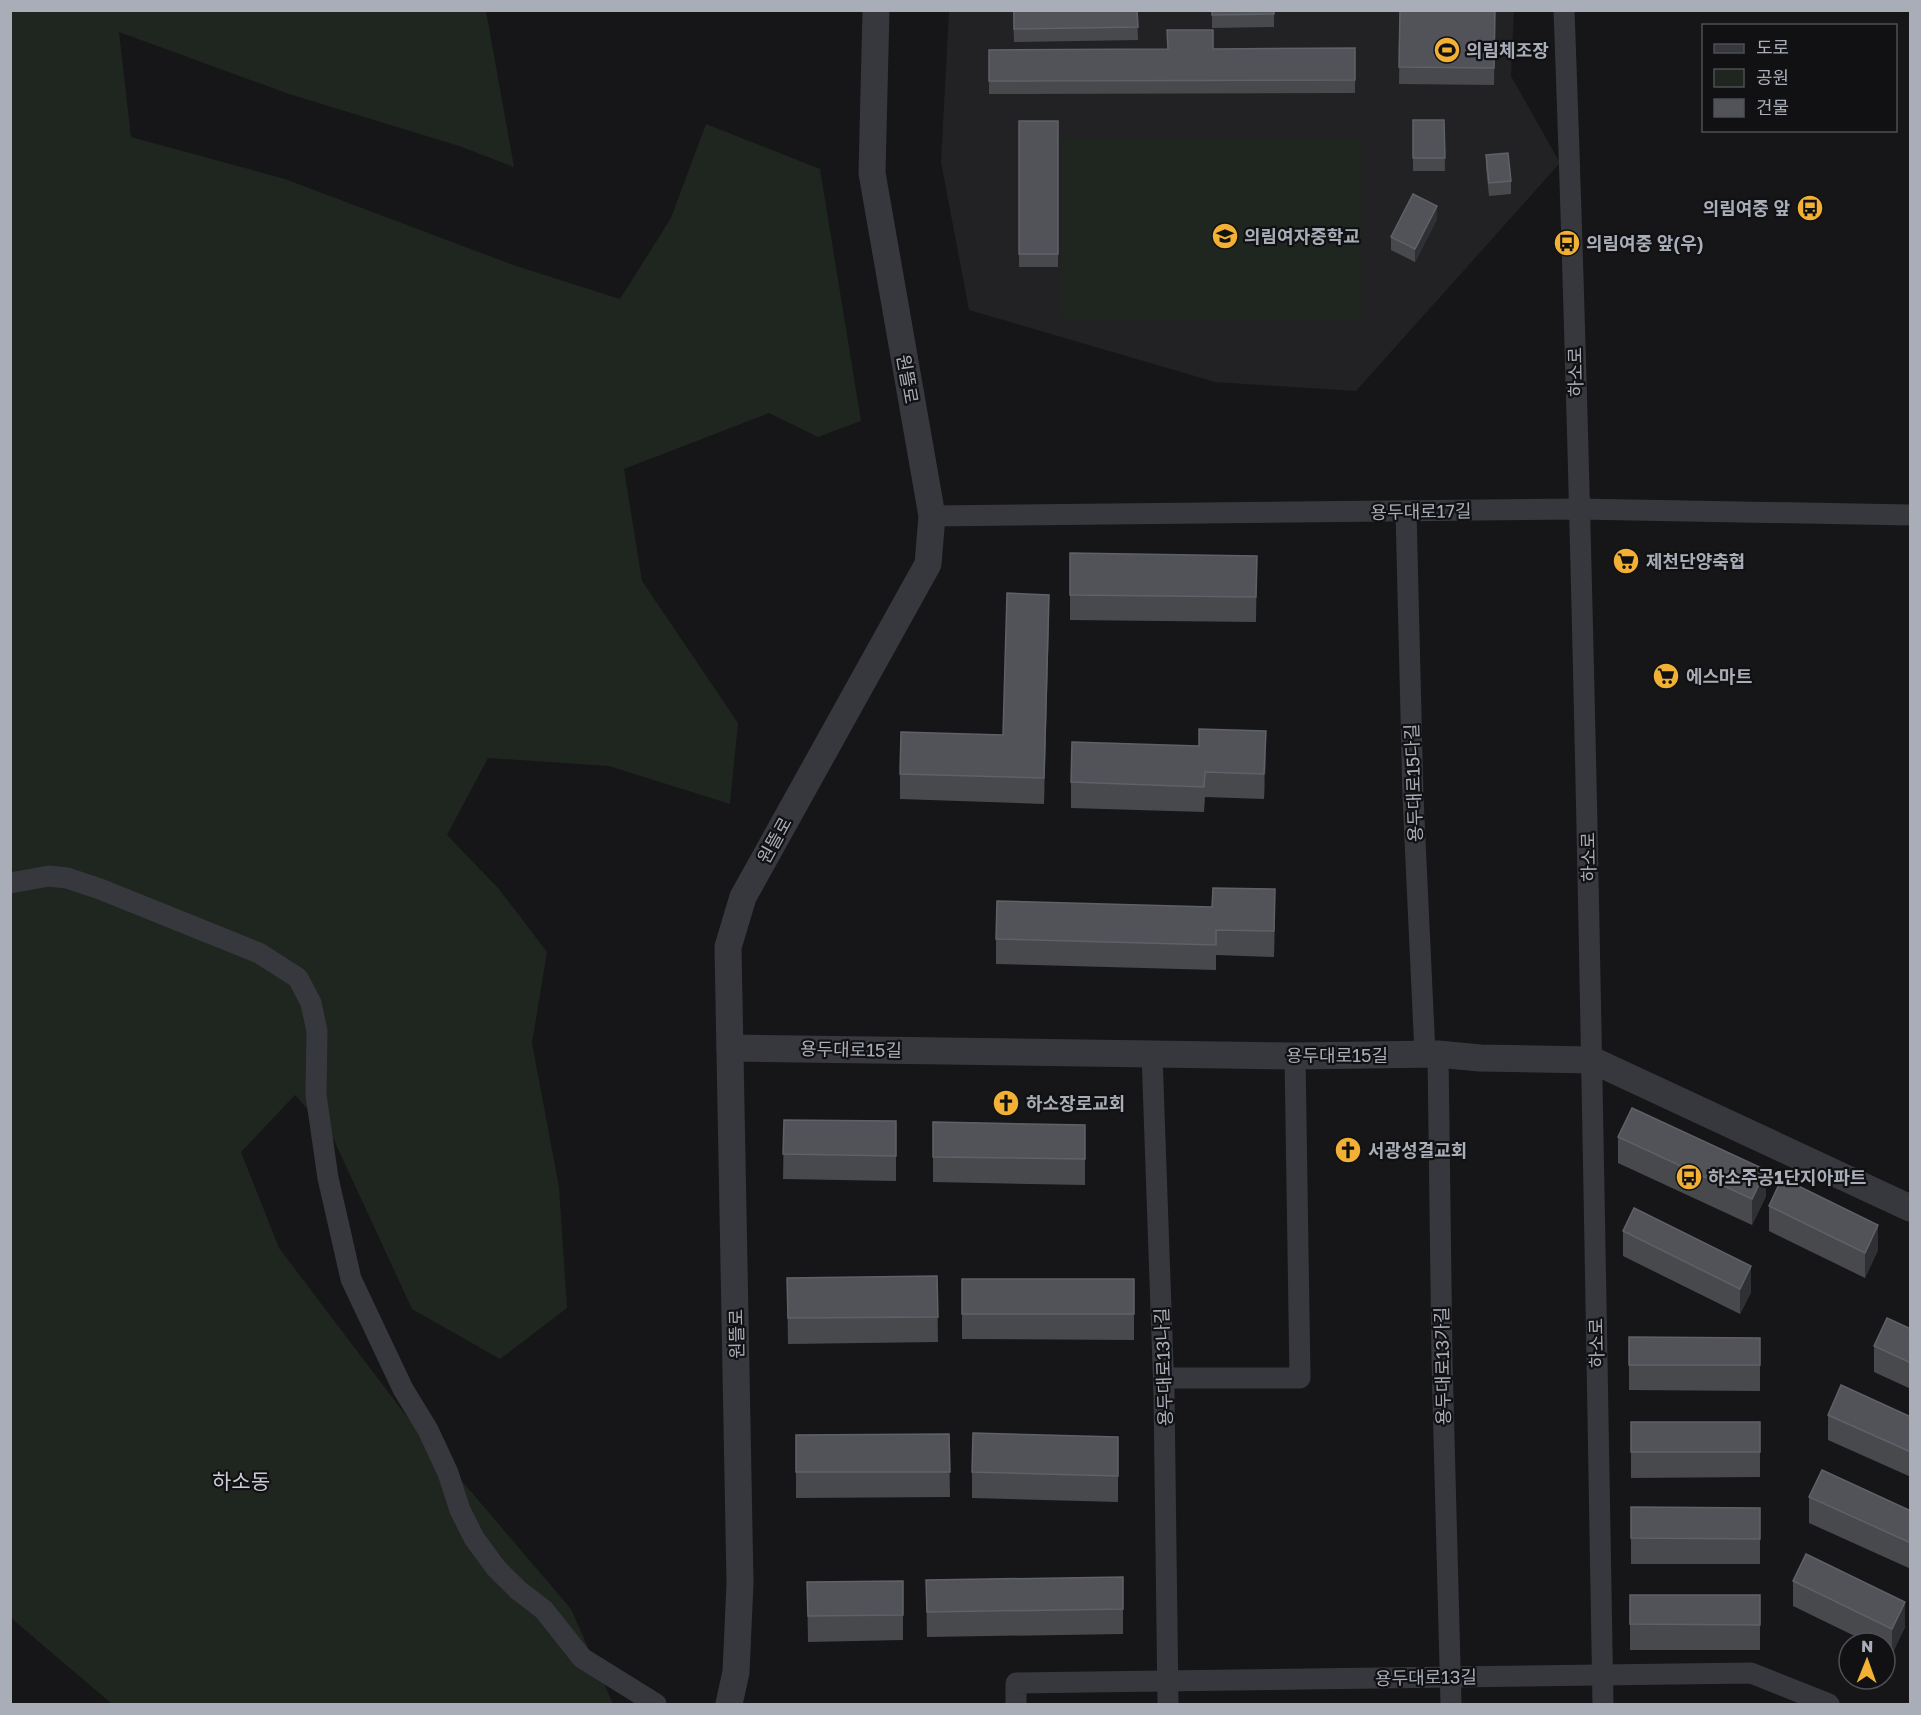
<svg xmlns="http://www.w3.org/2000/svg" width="1921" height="1715" font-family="'Golos Text','Noto Sans KR',sans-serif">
<rect width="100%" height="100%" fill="#161618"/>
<path fill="#222225" d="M 1514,10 L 1511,76 L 1560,163 L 1356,391 L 1215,382 L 969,310 L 941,162 L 949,11 Z"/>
<g fill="#1e261f">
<path d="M 11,11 L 486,11 L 514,167 L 459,146 L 289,94 L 119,32 L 131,137 L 285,179 L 513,265 L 620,299 L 671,218 L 706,124 L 820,169 L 861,421 L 818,437 L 769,413 L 624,469 L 642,581 L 738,723 L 730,804 L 609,766 L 488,758 L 447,835 L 499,889 L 547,952 L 532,1043 L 559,1187 L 567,1308 L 500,1359 L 412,1309 L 333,1138 L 295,1095 L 241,1152 L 279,1248 L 404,1413 L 571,1609 L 613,1704 L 112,1704 L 11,1618 Z"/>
<rect x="1062" y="139" width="299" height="180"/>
</g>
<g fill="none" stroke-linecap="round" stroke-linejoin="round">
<g stroke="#37383d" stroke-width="21">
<path d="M 1564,10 C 1585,575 1593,1140 1603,1704"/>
<path d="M 1406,511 L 1413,797 L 1425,1054"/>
<path d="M 932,516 L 1579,509 L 1910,515"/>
<path d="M 10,883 L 49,876 L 67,878 L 100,889 L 259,953 L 298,978 L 311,1003 L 317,1031 L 316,1095 L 328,1178 L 351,1279 L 403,1389 L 428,1430 L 448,1473 L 460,1510 L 474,1538 L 496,1568 L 518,1590 L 544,1610 L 582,1658 L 656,1704"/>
<path d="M 1152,1054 L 1164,1394 L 1168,1704"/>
<path d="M 1438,1054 L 1442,1360 L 1451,1704"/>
<path d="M 1164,1378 L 1300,1378 L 1295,1056"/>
<path d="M 1016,1704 L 1016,1683 L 1751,1673 L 1829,1704"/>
</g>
<g stroke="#37383d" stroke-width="27">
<path d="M 730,1048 L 1295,1056 L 1438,1054 L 1480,1058 L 1592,1060 L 1910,1208"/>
<path d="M 729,1704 L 736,1672 L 740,1583 L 728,947 L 743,897 L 928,564 L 932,516 L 872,173 L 876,10"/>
</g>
</g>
<g fill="#47494d">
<path d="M 1013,10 L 1137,10 L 1138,40 L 1014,42 Z"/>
<path d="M 1212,10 L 1274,10 L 1274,27 L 1212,28 Z"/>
<path d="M 1400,10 L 1495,10 L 1494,85 L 1399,84 Z"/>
<path d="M 1355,48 L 1355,93 L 989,94 L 989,50 Z"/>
<path d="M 1413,120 L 1444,120 L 1445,171 L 1413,171 Z"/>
<rect x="1019" y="121" width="39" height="146"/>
<path d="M 1486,155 L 1511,181 L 1511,194 L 1489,196 L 1486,168 Z"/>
<path d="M 1437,219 L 1415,262 L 1391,250 L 1391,237 Z"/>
<path d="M 1070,553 L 1257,556 L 1256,622 L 1070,620 Z"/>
<path d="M 1049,620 L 1044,804 L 900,799 L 900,774 L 1003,735 Z"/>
<path d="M 1266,756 L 1264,799 L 1205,797 L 1204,812 L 1071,808 L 1071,782 Z"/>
<path d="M 1275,914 L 1274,957 L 1216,955 L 1216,970 L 996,964 L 996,939 Z"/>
<path d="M 784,1120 L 896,1121 L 896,1181 L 783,1179 Z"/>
<path d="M 933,1122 L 1085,1125 L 1085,1185 L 933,1182 Z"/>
<path d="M 1618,1137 L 1766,1196 L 1752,1225 L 1618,1163 Z"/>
<path d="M 1769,1206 L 1878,1250 L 1865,1278 L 1769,1231 Z"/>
<path d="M 1623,1231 L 1751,1292 L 1740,1314 L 1623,1256 Z"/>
<path d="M 937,1276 L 938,1342 L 788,1344 L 787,1278 Z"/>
<path d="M 962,1279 L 1134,1279 L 1134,1340 L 962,1339 Z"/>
<path d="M 1911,1329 L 1911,1389 L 1874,1372 L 1874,1346 Z"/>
<path d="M 1629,1337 L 1760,1338 L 1760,1391 L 1629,1390 Z"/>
<path d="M 1828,1415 L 1911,1417 L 1911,1477 L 1828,1440 Z"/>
<path d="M 1631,1422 L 1760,1422 L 1760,1477 L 1631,1478 Z"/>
<path d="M 949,1434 L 950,1497 L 796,1498 L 796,1435 Z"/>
<path d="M 1118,1462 L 1118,1502 L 972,1498 L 972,1472 Z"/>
<path d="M 1809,1497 L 1911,1511 L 1911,1569 L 1809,1523 Z"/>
<path d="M 1631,1507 L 1760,1508 L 1760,1564 L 1631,1564 Z"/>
<path d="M 1123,1577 L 1123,1634 L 927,1637 L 926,1580 Z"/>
<path d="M 903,1581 L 903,1640 L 808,1642 L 807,1582 Z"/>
<path d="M 1793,1581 L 1905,1627 L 1892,1654 L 1885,1651 L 1885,1643 L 1869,1643 L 1793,1606 Z"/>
<rect x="1630" y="1595" width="130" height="55"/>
</g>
<g fill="#2f3033">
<path d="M 1437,206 L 1437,219 L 1415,262 L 1415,249 Z"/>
<path d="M 1049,595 L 1049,620 L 1044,804 L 1044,778 Z"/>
<path d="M 1266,731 L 1266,756 L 1264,799 L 1264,774 Z"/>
<path d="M 1275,889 L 1275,914 L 1274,957 L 1274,931 Z"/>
<path d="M 1766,1170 L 1766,1196 L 1752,1225 L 1752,1199 Z"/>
<path d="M 1878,1225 L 1878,1250 L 1865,1278 L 1865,1253 Z"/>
<path d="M 1751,1266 L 1751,1292 L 1740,1314 L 1740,1289 Z"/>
<path d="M 1905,1602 L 1905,1627 L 1892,1654 L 1892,1629 Z"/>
</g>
<g fill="#525359" stroke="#5f6168" stroke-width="1.5">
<path d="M 1014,10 L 1137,10 L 1138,27 L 1014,29 Z"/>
<path d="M 1212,10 L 1274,10 L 1274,14 L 1212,15 Z"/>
<path d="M 1400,10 L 1495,10 L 1494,68 L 1399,67 Z"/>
<path d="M 1167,30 L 1213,30 L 1213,49 L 1355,48 L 1355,80 L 989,81 L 989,50 L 1168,49 Z"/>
<path d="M 1413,120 L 1444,120 L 1445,158 L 1413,158 Z"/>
<rect x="1019" y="121" width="39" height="133"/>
<path d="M 1508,153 L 1511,181 L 1489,183 L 1486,155 Z"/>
<path d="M 1413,194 L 1437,206 L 1415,249 L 1391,237 Z"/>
<path d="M 1070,553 L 1257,556 L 1256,597 L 1070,595 Z"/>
<path d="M 1007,593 L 1049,595 L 1044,778 L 900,774 L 901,732 L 1003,735 Z"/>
<path d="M 1199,729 L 1266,731 L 1264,774 L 1205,772 L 1204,787 L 1071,782 L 1072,742 L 1199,746 Z"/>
<path d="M 1213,888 L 1275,889 L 1274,931 L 1216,930 L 1216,945 L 996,939 L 997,901 L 1212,907 Z"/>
<path d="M 1632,1108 L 1766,1170 L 1752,1199 L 1618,1137 Z"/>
<path d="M 784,1120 L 896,1121 L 896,1156 L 783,1154 Z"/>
<path d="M 933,1122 L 1085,1125 L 1085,1159 L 933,1157 Z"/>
<path d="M 1782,1178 L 1878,1225 L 1865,1253 L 1769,1206 Z"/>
<path d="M 1634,1208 L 1751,1266 L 1740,1289 L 1623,1231 Z"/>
<path d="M 937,1276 L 938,1317 L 788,1318 L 787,1278 Z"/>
<rect x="962" y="1279" width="172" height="35"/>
<path d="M 1887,1318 L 1911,1329 L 1911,1363 L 1874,1346 Z"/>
<path d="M 1629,1337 L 1760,1338 L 1760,1365 L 1629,1365 Z"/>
<path d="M 1841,1385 L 1911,1417 L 1911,1452 L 1828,1415 Z"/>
<rect x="1631" y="1422" width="129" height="30"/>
<path d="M 973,1433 L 1118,1437 L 1118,1476 L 972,1472 Z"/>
<path d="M 949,1434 L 950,1472 L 796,1472 L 796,1435 Z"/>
<path d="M 1822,1470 L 1911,1511 L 1911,1543 L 1809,1497 Z"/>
<path d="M 1631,1507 L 1760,1508 L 1760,1539 L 1631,1538 Z"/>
<path d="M 1806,1554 L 1905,1602 L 1892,1629 L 1793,1581 Z"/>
<path d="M 1123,1577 L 1123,1609 L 927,1612 L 926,1580 Z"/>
<path d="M 903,1581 L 903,1615 L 808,1616 L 807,1582 Z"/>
<path d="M 1630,1595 L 1760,1595 L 1760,1625 L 1630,1624 Z"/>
</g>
<defs>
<symbol id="stadium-disc" viewBox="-11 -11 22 22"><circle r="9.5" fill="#f2b134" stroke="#111113"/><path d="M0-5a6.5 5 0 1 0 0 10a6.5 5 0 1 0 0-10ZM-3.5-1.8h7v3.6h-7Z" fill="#111"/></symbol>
<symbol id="bus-disc" viewBox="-11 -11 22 22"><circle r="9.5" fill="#f2b134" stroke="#111113"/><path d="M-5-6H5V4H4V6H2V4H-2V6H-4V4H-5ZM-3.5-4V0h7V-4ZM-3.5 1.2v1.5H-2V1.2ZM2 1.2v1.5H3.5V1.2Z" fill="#111"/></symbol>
<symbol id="school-disc" viewBox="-11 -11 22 22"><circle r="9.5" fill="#f2b134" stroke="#111113"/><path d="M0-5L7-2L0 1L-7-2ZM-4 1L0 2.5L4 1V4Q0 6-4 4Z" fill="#111"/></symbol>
<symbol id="supermarket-disc" viewBox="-11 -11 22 22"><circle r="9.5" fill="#f2b134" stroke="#111113"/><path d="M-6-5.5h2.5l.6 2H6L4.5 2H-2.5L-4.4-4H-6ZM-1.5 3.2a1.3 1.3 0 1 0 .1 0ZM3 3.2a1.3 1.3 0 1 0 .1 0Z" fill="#111"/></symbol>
<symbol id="church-disc" viewBox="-11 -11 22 22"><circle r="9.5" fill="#f2b134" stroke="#111113"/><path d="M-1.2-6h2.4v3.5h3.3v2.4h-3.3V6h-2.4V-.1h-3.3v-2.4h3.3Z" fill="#111"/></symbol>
</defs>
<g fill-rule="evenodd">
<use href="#stadium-disc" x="1432" y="35" width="30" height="30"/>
<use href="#bus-disc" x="1795" y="193" width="30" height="30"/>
<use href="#school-disc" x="1210" y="221" width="30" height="30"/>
<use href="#bus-disc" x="1552" y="228" width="30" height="30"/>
<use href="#supermarket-disc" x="1611" y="546" width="30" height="30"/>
<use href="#supermarket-disc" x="1651" y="661" width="30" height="30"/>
<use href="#church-disc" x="991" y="1088" width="30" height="30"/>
<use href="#church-disc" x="1333" y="1135" width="30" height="30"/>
<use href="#bus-disc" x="1674" y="1162" width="30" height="30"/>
</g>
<g text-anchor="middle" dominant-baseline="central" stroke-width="4.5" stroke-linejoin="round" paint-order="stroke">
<g font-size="18" font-weight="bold" fill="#a8adb8" stroke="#111113" text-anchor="start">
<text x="1466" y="50">의림체조장</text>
<text x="1790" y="208" text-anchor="end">의림여중 앞</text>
<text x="1244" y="236">의림여자중학교</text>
<text x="1586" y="243">의림여중 앞(우)</text>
<text x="1646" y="561">제천단양축협</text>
<text x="1686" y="676">에스마트</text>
<text x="1026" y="1103">하소장로교회</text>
<text x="1368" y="1150">서광성결교회</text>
<text x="1708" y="1177">하소주공1단지아파트</text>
</g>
<g font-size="18" fill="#a8adb8" stroke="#111113">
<text transform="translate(1575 372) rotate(-91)">하소로</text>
<text transform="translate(908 379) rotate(80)">원뜰로</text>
<text transform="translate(1421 511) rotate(-1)">용두대로17길</text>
<text transform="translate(1413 783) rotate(-92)">용두대로15다길</text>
<text transform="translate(774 840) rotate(-61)">원뜰로</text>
<text transform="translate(1588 857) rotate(-91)">하소로</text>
<text transform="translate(851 1049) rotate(1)">용두대로15길</text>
<text x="1337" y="1055">용두대로15길</text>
<text transform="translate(736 1334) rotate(-91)">원뜰로</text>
<text transform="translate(1596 1343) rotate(-91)">하소로</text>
<text transform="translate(1442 1366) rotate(-91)">용두대로13가길</text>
<text transform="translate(1163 1367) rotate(-92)">용두대로13나길</text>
<text transform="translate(1426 1677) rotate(-1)">용두대로13길</text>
</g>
<g font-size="21" fill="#c9ccd4" stroke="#111113">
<text x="241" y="1481">하소동</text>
</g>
</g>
<rect width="1921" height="1715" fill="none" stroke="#a8adb8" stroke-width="24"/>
<rect x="1702" y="24" width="195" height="108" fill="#111113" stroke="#4d4f55" stroke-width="1.5"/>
<rect x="1714" y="44" width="30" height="9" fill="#37383d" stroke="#4d4f55" stroke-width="1.5"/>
<text x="1756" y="54" font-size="18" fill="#a8adb8">도로</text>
<rect x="1714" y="69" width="30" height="18" fill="#1e261f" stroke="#4d4f55" stroke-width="1.5"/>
<text x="1756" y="84" font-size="18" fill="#a8adb8">공원</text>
<rect x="1714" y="99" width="30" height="18" fill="#525359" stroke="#4d4f55" stroke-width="1.5"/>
<text x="1756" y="114" font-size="18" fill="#a8adb8">건물</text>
<g transform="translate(1867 1661) rotate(1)"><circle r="28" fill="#111113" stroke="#4d4f55" stroke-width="1.5"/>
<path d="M0-4.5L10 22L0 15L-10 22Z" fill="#f2b134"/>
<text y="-9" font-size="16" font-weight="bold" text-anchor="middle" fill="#a8adb8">N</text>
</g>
</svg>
